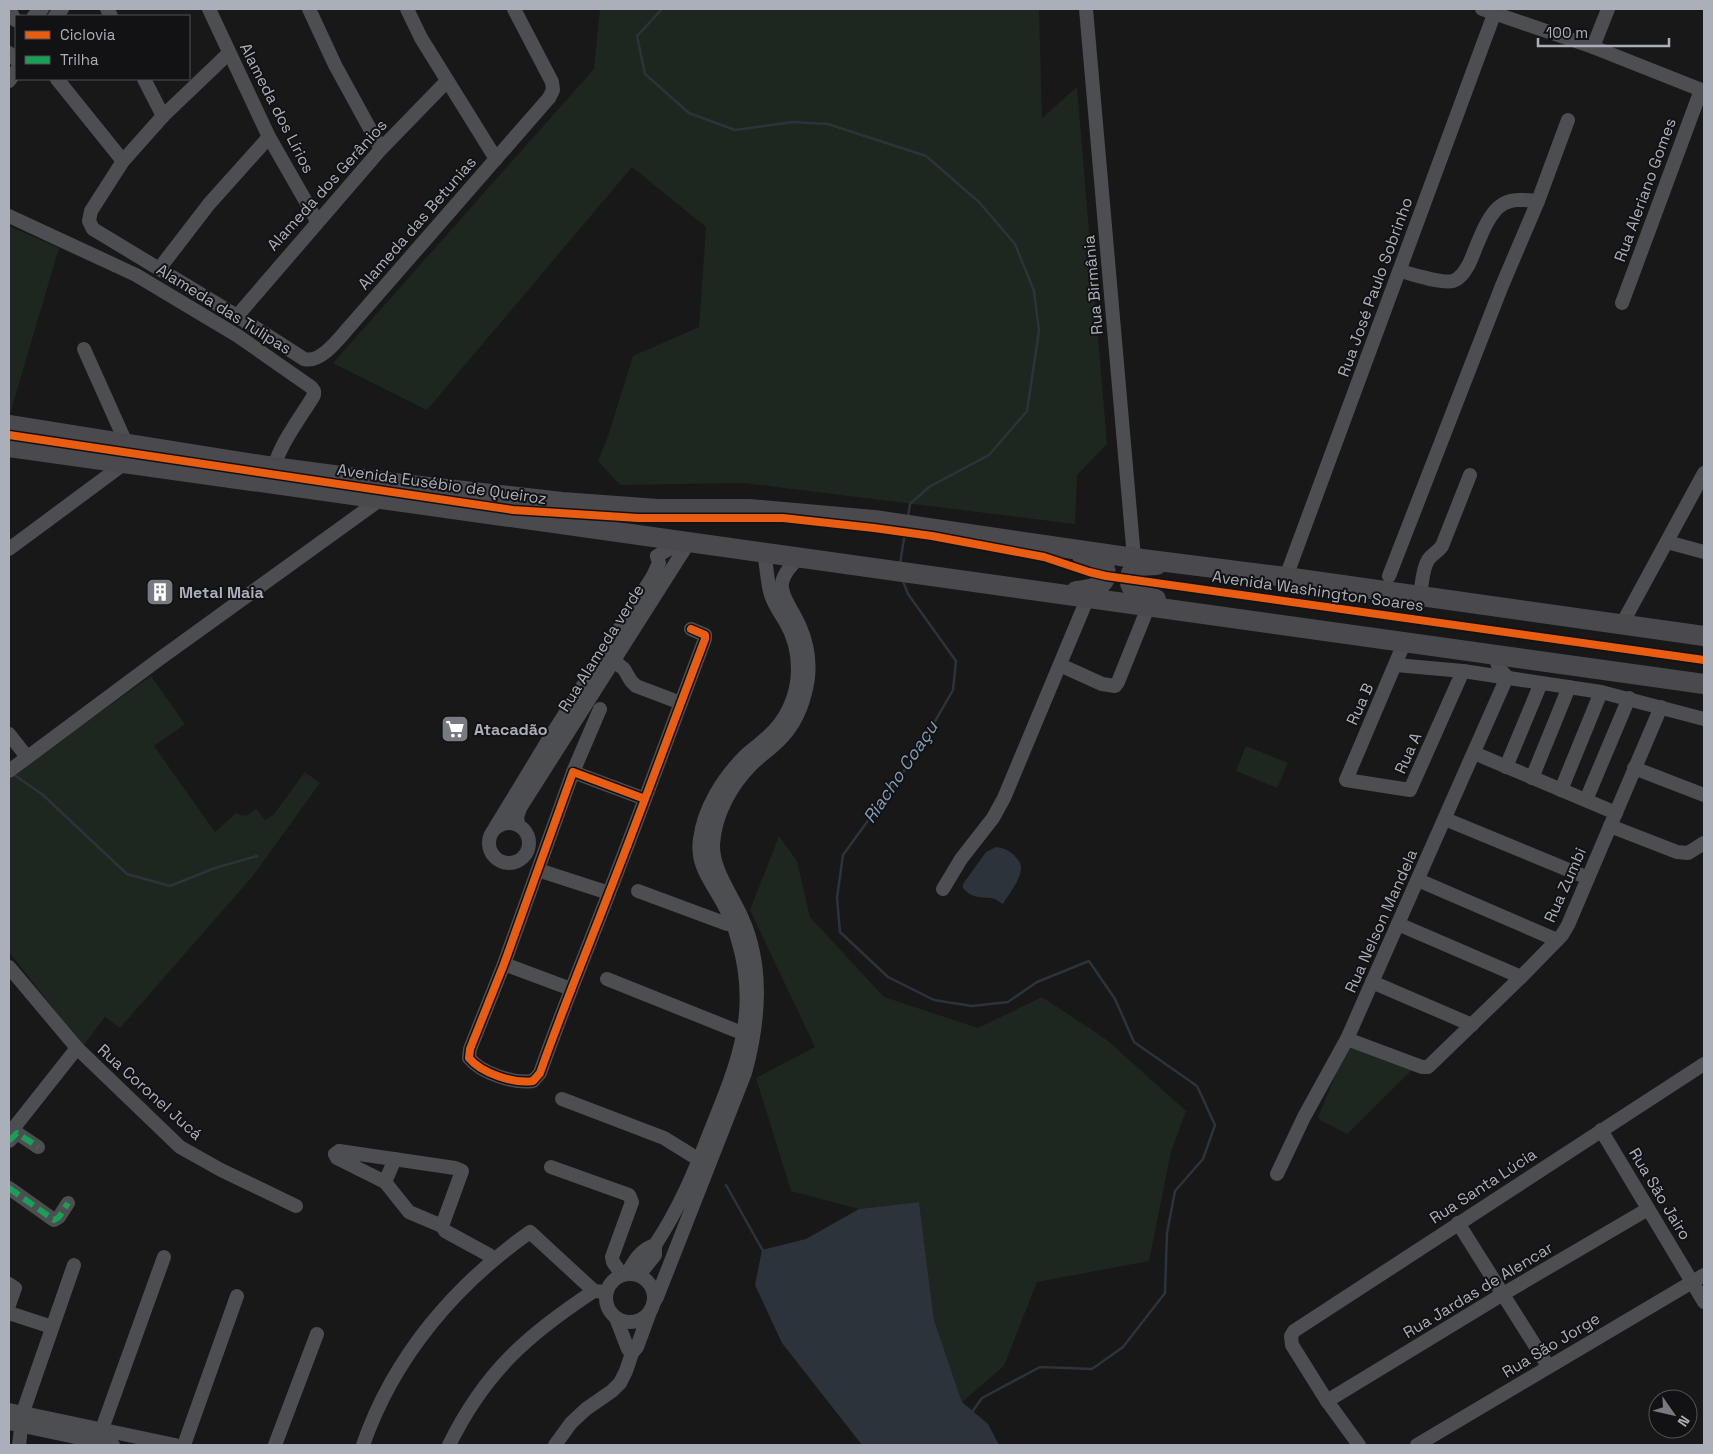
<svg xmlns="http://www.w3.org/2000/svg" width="1713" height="1454" font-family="'Space Grotesk',sans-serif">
<rect width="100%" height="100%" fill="#181819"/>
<g fill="#1e2620">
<path d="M 600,9 L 1039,9 L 1042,118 L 1077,87 L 1107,444 L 1077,475 L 1075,524 L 743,483 L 620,485 L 598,461 L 608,436 L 633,356 L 699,327 L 706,227 L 632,167 L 427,410 L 333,363 L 594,69 Z"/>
<path d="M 9,226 L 59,248 L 9,417 Z"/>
<path d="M 151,676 L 185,724 L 154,746 L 215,832 L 236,813 L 240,815 L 246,816 L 256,809 L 265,820 L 274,814 L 305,772 L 320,783 L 252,877 L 120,1028 L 105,1017 L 83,1046 L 9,952 L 9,777 Z"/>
<path d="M 1246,746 L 1288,763 L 1277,788 L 1236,771 Z"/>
<path d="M 779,836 L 797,861 L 810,917 L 884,997 L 978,1028 L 1042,997 L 1107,1040 L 1186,1111 L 1171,1152 L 1149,1261 L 1037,1282 L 1004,1366 L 962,1402 L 934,1320 L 919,1202 L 859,1209 L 791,1191 L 756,1078 L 815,1047 L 750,910 Z"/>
<path d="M 1350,1044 L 1413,1069 L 1347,1134 L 1320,1120 L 1318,1117 L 1345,1052 Z"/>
</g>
<g fill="#2c333a">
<path d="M 996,847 C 1004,848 1008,850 1014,855 C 1015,857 1018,859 1019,861 C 1027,873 1009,893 1003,904 C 999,902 995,898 991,898 C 979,897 971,898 963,888 L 963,884 L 986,852 Z"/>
<path d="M 919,1202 L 934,1320 L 962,1402 L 988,1424 L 999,1445 L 862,1445 L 782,1343 L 755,1285 L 762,1250 L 806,1239 L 859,1209 Z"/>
</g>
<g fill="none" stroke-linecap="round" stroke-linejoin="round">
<g stroke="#2c333a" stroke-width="2.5">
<path d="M 662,9 L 637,36 L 645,74 L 689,113 L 735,130 L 793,122 L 828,124 L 926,156 L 979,202 L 1015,244 L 1034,291 L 1039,331 L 1027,411 L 989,455 L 929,487 L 910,504 L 908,517"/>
<path d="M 900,564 L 905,532"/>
<path d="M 903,581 L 908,594 L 956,661 L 953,690 L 915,756 L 843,855 L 837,898 L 840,932 L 888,977 L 934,1000 L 972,1006 L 1008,1002 L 1037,982 L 1089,961 L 1115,999 L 1134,1042 L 1197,1086 L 1215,1125 L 1203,1159 L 1175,1191 L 1167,1233 L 1165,1293 L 1123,1347 L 1092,1369 L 1040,1367 L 982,1398 L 972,1412"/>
<path d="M 13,774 L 43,795 L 127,874 L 170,886 L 215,868 L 257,856"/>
<path d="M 726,1185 L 763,1251"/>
</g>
<g stroke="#4d4e51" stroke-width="14">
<path d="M 9,9 L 15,20"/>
<path d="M 107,9 L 111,16"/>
<path d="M 209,9 L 269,137 L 317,221"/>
<path d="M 309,9 L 335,65 L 381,149"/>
<path d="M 407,9 L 421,38 L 496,159"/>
<path d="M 1086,9 L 1134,558"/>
<path d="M 1482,9 L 1593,47 L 1704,91"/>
<path d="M 34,16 L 42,9"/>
<path d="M 55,16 L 62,9"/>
<path d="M 1593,47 L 1608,9"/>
<path d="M 9,53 L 16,60"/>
<path d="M 229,53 L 163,116 L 123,161 L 91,211 L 89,221 L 93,229 L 237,316 L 304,359 C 321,364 340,337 351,325 L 549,98 L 553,90 L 552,82 L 514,9"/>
<path d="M 57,79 L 123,161"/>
<path d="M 144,79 L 163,116"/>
<path d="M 9,81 L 16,71"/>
<path d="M 9,216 L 136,275 L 238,336 L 311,387 L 314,391 L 314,395 C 304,413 269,458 275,475"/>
<path d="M 159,269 L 209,204 L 269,137"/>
<path d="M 1400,271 C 1413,274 1441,284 1453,281 C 1461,278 1465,271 1469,264 C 1477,247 1486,214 1503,204 C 1513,198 1526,200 1538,201"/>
<path d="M 1622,303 L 1701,90"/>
<path d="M 237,316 L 381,149 L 447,81"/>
<path d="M 84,349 L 127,445"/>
<path d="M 1667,542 L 1704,552"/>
<path d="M 9,549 L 125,463"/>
<path d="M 1389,576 L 1501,288 L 1538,201 L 1568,120"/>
<path d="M 1286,577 L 1496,9"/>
<path d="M 1420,596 C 1422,585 1422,570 1428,560 C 1432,554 1438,552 1442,546 L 1470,475"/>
<path d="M 1622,624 L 1704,473"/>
<path d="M 1405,641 L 1346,780 L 1410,790 L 1463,671"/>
<path d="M 608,656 L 624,669 L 631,681 L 636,686 L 681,703"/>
<path d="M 1060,665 L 1102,684 L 1115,686 L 1118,682 L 1149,605"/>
<path d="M 1396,665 L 1463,671 L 1601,692 L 1704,719"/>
<path d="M 9,734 L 27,757"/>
<path d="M 1474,753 L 1616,813"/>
<path d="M 1506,767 L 1541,683"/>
<path d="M 1634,768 L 1704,795"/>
<path d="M 9,771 L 158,660 L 381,499"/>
<path d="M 573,772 L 600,709"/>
<path d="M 1532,778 L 1569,687"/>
<path d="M 1561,790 L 1601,692"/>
<path d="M 645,799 L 573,772 L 504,964 L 470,1049 L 469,1058 C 481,1073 514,1084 533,1081 L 540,1073 C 561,1013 586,953 609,893 C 642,809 673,723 705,639 L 705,635 L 691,629"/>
<path d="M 1586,800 L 1629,698"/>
<path d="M 1445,819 L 1588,878"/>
<circle cx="509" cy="843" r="20"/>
<path d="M 518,824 L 517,817 L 520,808 L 689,542"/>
<path d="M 1610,826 L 1677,852 L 1688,853 L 1704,843"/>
<path d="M 495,828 L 549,739 L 653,576 L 659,563 L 657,556 L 669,549 L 679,541"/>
<path d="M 538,870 L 609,893"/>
<path d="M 1418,880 L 1557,940"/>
<path d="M 943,889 L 961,859 L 993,818 L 1004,798 L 1088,597"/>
<path d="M 638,891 L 727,924 L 733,924 L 738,922"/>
<path d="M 1398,924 L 1521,977"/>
<path d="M 504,964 L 571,989"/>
<path d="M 9,967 L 77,1048 L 180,1147 L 221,1170 L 296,1206"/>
<path d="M 607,979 L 752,1037"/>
<path d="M 1372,982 L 1472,1025"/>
<path d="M 1347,1039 L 1422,1067 L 1428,1067 L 1521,977 L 1562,935 L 1568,925 L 1661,707"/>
<path d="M 562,1099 L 664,1138 L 706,1164"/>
<path d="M 1601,1130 L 1704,1302"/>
<path d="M 9,1134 L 77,1048"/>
<path d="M 9,1141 L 17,1133 L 38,1147"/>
<path d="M 551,1167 L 629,1195 L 632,1202 L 612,1257 L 613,1262 L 622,1275"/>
<path d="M 1277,1174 L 1304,1117 L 1347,1039 L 1507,677 C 1499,669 1495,665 1498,654"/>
<path d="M 385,1182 L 395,1159"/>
<path d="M 9,1188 L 54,1220 L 59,1217 L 68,1203"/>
<path d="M 1458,1223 L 1548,1366"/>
<path d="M 442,1226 L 462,1171 L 455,1168 L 339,1151 L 335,1154 L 337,1158 L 385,1182 L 409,1212 L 442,1226 L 445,1231 L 489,1255 L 493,1260"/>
<circle cx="630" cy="1298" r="24"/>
<path d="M 627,1274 C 634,1261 641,1249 655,1245 C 679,1209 695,1171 710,1132 C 737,1065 760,1013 738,940 C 735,928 730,916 724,905 C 712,882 696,866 700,839 C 704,808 723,778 745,756 C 751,750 759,745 765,739 C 786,722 798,696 798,669 C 798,652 794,636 785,621 C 780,613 774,604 771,595 C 767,582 767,567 764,553"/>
<path d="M 639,1275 L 655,1255 L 655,1245"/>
<path d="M 9,1284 L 15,1288 L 9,1305"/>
<path d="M 653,1304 L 657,1297 L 745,1073 C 759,1022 764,967 742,918 C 732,895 712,870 713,844 C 715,814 731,785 752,764 C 758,758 765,753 772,747 C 789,733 800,714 805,693 C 811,671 809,648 800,627 C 787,597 767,587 799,558"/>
<path d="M 9,1313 L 52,1327"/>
<path d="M 616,1318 L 628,1349 L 632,1353"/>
<path d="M 1327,1401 L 1503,1294 L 1648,1209"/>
<path d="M 9,1410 L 175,1445"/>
<path d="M 9,1423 L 113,1445"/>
<path d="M 19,1445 L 23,1412 L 74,1265"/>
<path d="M 99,1445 L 102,1429 L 164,1257"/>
<path d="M 184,1445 L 237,1296"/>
<path d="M 275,1445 L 317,1334"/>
<path d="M 363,1445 C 394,1356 455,1285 530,1232 L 594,1291"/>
<path d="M 449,1445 C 485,1372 527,1335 594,1291 L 606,1292"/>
<path d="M 555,1445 L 571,1423 L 586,1409 L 612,1391 L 620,1383 L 626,1371 L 632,1353 L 637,1347 L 651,1309"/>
<path d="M 1359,1445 L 1327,1401 L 1292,1345 L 1291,1336 L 1294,1331 L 1704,1064"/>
<path d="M 1417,1445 L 1704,1275"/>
</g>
<g stroke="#4a4a4e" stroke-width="20">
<path d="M 9,425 L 273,467 L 402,484 L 562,502 L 658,509 L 749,509 L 874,520 L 1134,558 L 1286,577 L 1704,636"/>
<path d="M 9,447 L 1704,684"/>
<path d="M 1076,591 C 1082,590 1090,590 1096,587 C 1108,582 1109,568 1098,561 C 1093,558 1087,557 1082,556"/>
<path d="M 1156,599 C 1149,597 1142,596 1136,592 C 1128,586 1127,574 1136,568 C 1142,565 1150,565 1157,565"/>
</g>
<g stroke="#1a9f57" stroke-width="6" stroke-dasharray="12 6" stroke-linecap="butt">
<path d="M 9,1141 L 17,1133 L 38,1147"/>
<path d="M 9,1188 L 54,1220 L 59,1217 L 68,1203"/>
</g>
<defs>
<g id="cycleway">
<path d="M 9,435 L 513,510 L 638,518 L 783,518 L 874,528 L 932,536 L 1044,557 L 1089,572 L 1106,576 L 1704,660"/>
<path d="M 645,799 L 573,772 L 504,964 L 470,1049 L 469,1058 C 481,1073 514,1084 533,1081 L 540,1073 C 561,1013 586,953 609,893 C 642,809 673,723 705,639 L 705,635 L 691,629"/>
</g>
</defs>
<use href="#cycleway" stroke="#121215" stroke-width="11"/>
<use href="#cycleway" stroke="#e95d12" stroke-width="8"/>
</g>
<defs>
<symbol id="building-square" viewBox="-11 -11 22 22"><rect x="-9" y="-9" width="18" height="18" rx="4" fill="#777a81" stroke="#121215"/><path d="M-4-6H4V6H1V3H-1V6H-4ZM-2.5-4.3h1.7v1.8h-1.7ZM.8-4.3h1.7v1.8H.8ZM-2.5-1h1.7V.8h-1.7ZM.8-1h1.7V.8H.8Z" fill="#fff"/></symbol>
<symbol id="supermarket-square" viewBox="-11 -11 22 22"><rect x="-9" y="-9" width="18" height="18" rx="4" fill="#777a81" stroke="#121215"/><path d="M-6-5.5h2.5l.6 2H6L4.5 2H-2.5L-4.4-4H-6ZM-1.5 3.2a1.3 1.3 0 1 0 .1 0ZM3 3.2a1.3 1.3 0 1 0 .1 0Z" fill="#fff"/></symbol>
</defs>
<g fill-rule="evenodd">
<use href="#building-square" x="144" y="576" width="32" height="32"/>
<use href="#supermarket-square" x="439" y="713" width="32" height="32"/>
</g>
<g text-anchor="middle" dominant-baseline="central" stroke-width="4" stroke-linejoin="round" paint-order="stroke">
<g font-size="16" fill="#aaafb9" stroke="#121215">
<text transform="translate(277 108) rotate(63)">Alameda dos Lírios</text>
<text transform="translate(327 185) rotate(-48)">Alameda dos Gerânios</text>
<text transform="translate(1645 190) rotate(-70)">Rua Aleriano Gomes</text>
<text transform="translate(417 223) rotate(-49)">Alameda das Betunias</text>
<text transform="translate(1093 285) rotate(-95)">Rua Birmânia</text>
<text transform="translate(1375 287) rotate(-70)">Rua José Paulo Sobrinho</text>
<text transform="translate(224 309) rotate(32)">Alameda das Tulipas</text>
<text transform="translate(442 484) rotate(8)">Avenida Eusébio de Queiroz</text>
<text transform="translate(1318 591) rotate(8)">Avenida Washington Soares</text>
<text transform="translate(601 648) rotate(-58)">Rua Alameda verde</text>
<text transform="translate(1360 704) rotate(-66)">Rua B</text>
<text transform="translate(1408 753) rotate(-66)">Rua A</text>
<text transform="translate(1565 885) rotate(-66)">Rua Zumbi</text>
<text transform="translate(1381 921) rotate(-66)">Rua Nelson Mandela</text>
<text transform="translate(150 1092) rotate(42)">Rua Coronel Jucá</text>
<text transform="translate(1483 1186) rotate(-33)">Rua Santa Lúcia</text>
<text transform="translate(1660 1194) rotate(59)">Rua São Jairo</text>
<text transform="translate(1478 1290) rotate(-31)">Rua Jardas de Alencar</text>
<text transform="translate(1551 1345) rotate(-31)">Rua São Jorge</text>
</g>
<g font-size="16" font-weight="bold" fill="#aaafb9" stroke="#121215" text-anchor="start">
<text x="179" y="592">Metal Maia</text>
<text x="474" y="729">Atacadão</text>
</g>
<g font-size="18" font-style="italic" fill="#829cb3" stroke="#121215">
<text transform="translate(900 772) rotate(-56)">Riacho Coaçu</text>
</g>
</g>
<rect width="1713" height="1454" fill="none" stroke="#aaafb9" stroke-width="20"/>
<rect x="15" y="15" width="175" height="65" fill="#121215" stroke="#4f5157"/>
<rect x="25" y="31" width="25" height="8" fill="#e95d12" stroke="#4f5157"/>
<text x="60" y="40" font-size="15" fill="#aaafb9">Ciclovia</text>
<rect x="25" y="56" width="25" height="8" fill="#1a9f57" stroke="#4f5157"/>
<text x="60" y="65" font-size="15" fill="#aaafb9">Trilha</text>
<g transform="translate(1673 1414) rotate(124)"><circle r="24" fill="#121215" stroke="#4f5157"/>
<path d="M0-4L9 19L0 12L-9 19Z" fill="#777a81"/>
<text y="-8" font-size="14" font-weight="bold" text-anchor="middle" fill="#aaafb9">N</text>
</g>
<path d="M1538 38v8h131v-8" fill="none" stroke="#aaafb9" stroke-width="2.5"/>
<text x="1546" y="38" font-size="15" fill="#aaafb9" stroke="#121215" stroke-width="4" paint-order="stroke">100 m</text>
</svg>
